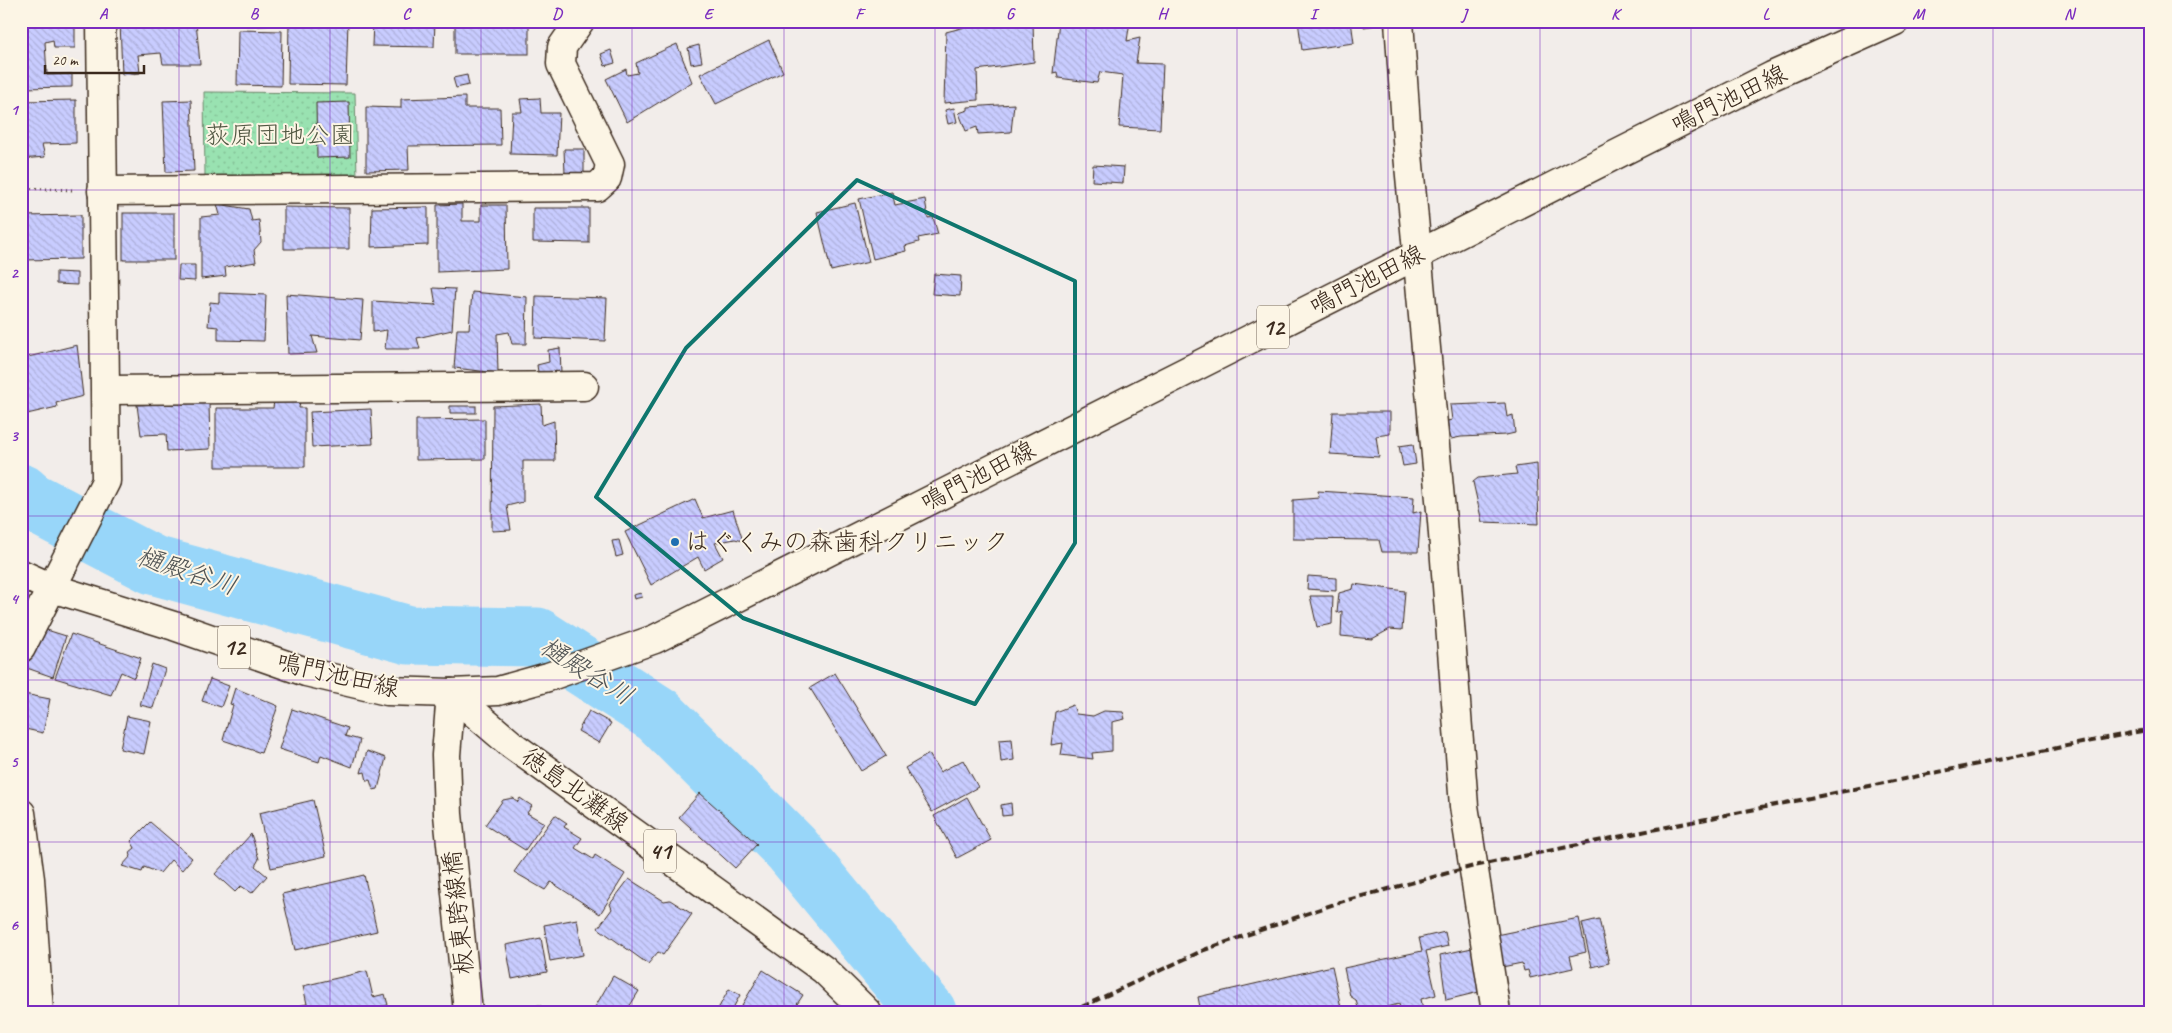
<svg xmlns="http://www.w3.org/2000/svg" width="2172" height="1033" font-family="Caveat,'Klee One',sans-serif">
<defs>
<pattern id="park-dots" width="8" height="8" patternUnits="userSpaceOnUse" patternTransform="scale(1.25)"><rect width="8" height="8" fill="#99e2b1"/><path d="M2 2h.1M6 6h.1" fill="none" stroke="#85c298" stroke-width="1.8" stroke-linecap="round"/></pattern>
<pattern id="building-back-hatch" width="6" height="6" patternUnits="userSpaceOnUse" patternTransform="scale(1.25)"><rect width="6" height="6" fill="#c8ccff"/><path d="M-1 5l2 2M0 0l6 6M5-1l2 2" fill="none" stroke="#adafda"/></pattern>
</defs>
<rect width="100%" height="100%" fill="#f2edea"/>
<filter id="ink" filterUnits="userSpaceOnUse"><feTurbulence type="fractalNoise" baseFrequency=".02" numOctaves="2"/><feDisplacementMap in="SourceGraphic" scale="10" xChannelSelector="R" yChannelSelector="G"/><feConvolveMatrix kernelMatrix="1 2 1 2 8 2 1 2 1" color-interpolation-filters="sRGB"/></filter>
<g filter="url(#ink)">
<path fill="url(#park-dots)" stroke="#6a8668" d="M 204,92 L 355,93 L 357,178 L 205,177 Z"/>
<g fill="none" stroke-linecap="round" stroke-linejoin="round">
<path stroke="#98d6f9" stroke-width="59" d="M 21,493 L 30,501 L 153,565 L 409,635 L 537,637 L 658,715 L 791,848 L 927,1012"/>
</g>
<g fill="url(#building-back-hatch)" stroke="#3b2a1e">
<path d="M 21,21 L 75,21 L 75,48 L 54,48 L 53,40 L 45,42 L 47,75 L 72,74 L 72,87 L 21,88 Z"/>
<path d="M 120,21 L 196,21 L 200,64 L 163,64 L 161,53 L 138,55 L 140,73 L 122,75 Z"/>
<path d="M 257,21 L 279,21 L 280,25 L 258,26 Z"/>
<path d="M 289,21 L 348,21 L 346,85 L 288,84 Z"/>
<path d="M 373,21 L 435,21 L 434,47 L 372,46 Z"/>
<rect x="455" y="21" width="74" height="33"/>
<path d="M 976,21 L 1033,21 L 1034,62 L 977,70 L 978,100 L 944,103 L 946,32 L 977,24 Z"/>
<path d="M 1059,21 L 1130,21 L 1127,41 L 1140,38 L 1136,63 L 1163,64 L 1160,129 L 1119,127 L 1123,75 L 1100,72 L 1097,83 L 1058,78 L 1057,72 L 1053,73 Z"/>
<path d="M 1298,21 L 1351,21 L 1354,43 L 1302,50 Z"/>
<path d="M 1363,21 L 1377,21 L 1377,25 L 1364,27 Z"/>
<path d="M 238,30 L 282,31 L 281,86 L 237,85 Z"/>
<path d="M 769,40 L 783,72 L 716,104 L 700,74 Z"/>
<path d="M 677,44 L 692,82 L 627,122 L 606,79 L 626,69 L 627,75 L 638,73 L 636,63 Z"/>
<path d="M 699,45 L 702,62 L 691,64 L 688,48 Z"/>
<path d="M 611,50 L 615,63 L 605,66 L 601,54 Z"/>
<path d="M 467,75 L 469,85 L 456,88 L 453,78 Z"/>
<path d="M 465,97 L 465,108 L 500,108 L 501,145 L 408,146 L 409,170 L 366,171 L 366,107 L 401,108 L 401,99 Z"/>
<path d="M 540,98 L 541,113 L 559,113 L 557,155 L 510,154 L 512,112 L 522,112 L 520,99 Z"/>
<path d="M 76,100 L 76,143 L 42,144 L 45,157 L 21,159 L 21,101 Z"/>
<path d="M 191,100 L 194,171 L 166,172 L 163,101 Z"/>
<path d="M 349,102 L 350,157 L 317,158 L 316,103 Z"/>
<path d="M 1014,104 L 1011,132 L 978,134 L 977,127 L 966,131 L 959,113 L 968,110 L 968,107 Z"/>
<path d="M 954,108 L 957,122 L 948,124 L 945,110 Z"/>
<path d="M 564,149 L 584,149 L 584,174 L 565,174 Z"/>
<path d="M 1093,165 L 1124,167 L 1123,183 L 1092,181 Z"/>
<path d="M 892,192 L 895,205 L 925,199 L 928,218 L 933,217 L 938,234 L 918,238 L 919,242 L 905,246 L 906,251 L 873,259 L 859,199 Z"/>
<path d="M 855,203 L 869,262 L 831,271 L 817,212 Z"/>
<path d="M 217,204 L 249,209 L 252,221 L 259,220 L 261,242 L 254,250 L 256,262 L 225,267 L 226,276 L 201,279 L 201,217 L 220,215 Z"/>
<path d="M 462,204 L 462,221 L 481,221 L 481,205 L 506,205 L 507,269 L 437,272 L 437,205 Z"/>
<path d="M 284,207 L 349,208 L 349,249 L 284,249 Z"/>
<path d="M 428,207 L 428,245 L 371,247 L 372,208 Z"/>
<path d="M 533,208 L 589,208 L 589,243 L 533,242 Z"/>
<rect x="123" y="213" width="51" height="47"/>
<path d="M 81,215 L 81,259 L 21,260 L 21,216 Z"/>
<path d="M 179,265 L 195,265 L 195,281 L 178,280 Z"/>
<path d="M 56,272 L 77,273 L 77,285 L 56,284 Z"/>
<path d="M 934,274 L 961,276 L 960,296 L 932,294 Z"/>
<path d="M 433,288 L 455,289 L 452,330 L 417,338 L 420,349 L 385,349 L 387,330 L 373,332 L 373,301 L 436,305 Z"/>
<path d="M 472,292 L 527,297 L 526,344 L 512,344 L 509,332 L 497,334 L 498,373 L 454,368 L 457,329 L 469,329 Z"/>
<path d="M 219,293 L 266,295 L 264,341 L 218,340 L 218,327 L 208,326 L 210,302 L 219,303 Z"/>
<path d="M 286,294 L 363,300 L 360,340 L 312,336 L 317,353 L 288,354 Z"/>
<path d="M 21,295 L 24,295 L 25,339 L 21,339 Z"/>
<path d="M 536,296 L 607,298 L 605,341 L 535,338 Z"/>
<path d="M 77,345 L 83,396 L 56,403 L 57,407 L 27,414 L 24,398 L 21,398 L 21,364 L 28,357 Z"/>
<path d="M 560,348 L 561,373 L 538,372 L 537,365 L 549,362 L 548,350 Z"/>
<path d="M 274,401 L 300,401 L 299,408 L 305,408 L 305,467 L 216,467 L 216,408 L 273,408 Z"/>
<path d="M 209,402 L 210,449 L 167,451 L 166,434 L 141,435 L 137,405 Z"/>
<path d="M 1505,403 L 1507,417 L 1513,415 L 1515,433 L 1506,435 L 1461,437 L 1451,439 L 1447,421 L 1452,420 L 1450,405 Z"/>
<path d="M 541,404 L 542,425 L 554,421 L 555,461 L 523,461 L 523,502 L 507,506 L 511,530 L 492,531 L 493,406 Z"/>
<rect x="450" y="406" width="26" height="7"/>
<path d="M 371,409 L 373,444 L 312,447 L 310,412 Z"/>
<path d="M 1333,412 L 1390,412 L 1390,434 L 1376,436 L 1379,457 L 1330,454 Z"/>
<path d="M 485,419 L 485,459 L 416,460 L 416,420 Z"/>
<path d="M 1413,444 L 1416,464 L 1403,466 L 1399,446 Z"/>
<path d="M 1537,464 L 1539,524 L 1482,522 L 1473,482 L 1478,478 L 1517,474 L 1515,467 Z"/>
<path d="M 1318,491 L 1414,497 L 1413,513 L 1421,511 L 1418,552 L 1382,552 L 1379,540 L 1293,539 L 1293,500 L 1319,498 Z"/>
<path d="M 695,499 L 703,518 L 733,510 L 743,541 L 735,539 L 715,543 L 723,558 L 704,569 L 698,557 L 651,585 L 625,532 Z"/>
<path d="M 2151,511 L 2151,527 L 2147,512 Z"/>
<path d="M 619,540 L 623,555 L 616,557 L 612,541 Z"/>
<path d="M 1308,576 L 1336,578 L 1336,591 L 1307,589 Z"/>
<path d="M 1354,584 L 1405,591 L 1402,630 L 1390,629 L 1372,639 L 1341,636 L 1342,611 L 1337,613 L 1339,593 L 1353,589 Z"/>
<path d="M 641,593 L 642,597 L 634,599 L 633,595 Z"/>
<path d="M 1310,596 L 1333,596 L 1332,624 L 1317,627 Z"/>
<path d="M 34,626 L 66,636 L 53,677 L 21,666 Z"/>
<path d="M 71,634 L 141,658 L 134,678 L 121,672 L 111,695 L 55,678 Z"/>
<path d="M 152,664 L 165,669 L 153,708 L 140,705 Z"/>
<path d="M 835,673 L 886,756 L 861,771 L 810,688 Z"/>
<path d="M 210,679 L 229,686 L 221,707 L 202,701 Z"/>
<path d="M 235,688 L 278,706 L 261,753 L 223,740 L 233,705 L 230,704 Z"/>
<path d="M 24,694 L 50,699 L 43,733 L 21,728 L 21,710 Z"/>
<path d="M 1073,705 L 1076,714 L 1093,716 L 1104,711 L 1123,712 L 1125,719 L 1112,722 L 1112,751 L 1092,753 L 1093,759 L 1061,755 L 1063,743 L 1051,745 L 1055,712 Z"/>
<path d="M 292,709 L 348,728 L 345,736 L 360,740 L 352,767 L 321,755 L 319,762 L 279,749 Z"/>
<path d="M 589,711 L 611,723 L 599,743 L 578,731 Z"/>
<path d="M 127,716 L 151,721 L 144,754 L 120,749 Z"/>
<path d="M 1012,739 L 1014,760 L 1001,762 L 999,740 Z"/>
<path d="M 367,751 L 386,758 L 378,789 L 373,790 L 370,780 L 367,781 L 365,772 L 361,773 Z"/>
<path d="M 929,754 L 940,772 L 963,760 L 978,787 L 932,812 L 905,768 Z"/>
<path d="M 700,793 L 757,844 L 735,868 L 679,817 Z"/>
<path d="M 967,797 L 991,840 L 957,858 L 934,816 Z"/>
<path d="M 513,798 L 518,802 L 520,798 L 532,806 L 527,813 L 544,823 L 525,850 L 485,825 L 503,800 Z"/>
<path d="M 313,800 L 326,856 L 271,868 L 259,813 Z"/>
<path d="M 1011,803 L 1012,815 L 1002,816 L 1001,805 Z"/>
<path d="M 555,815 L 567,823 L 564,827 L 582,838 L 575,848 L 593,859 L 595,855 L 625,874 L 600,914 L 551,882 L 545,890 L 514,872 Z"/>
<path d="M 150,822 L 192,858 L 182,870 L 171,860 L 160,873 L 144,867 L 142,872 L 122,866 L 131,856 L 130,852 L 135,848 L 131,841 Z"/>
<path d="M 251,834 L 259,859 L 255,866 L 267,876 L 252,893 L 241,886 L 235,892 L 215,874 Z"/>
<path d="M 364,875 L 377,931 L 295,950 L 282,894 Z"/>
<path d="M 629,879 L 664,901 L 670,900 L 692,914 L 663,955 L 658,952 L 648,964 L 598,928 L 612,909 L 610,904 Z"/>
<path d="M 1579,918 L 1586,952 L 1570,956 L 1573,968 L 1530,978 L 1528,970 L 1524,971 L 1522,963 L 1502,967 L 1496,935 Z"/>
<path d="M 577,919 L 583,955 L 550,961 L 544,925 Z"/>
<path d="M 1599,919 L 1609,963 L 1592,967 L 1582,923 Z"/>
<path d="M 1445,932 L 1448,946 L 1426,951 L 1436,995 L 1421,999 L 1423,1010 L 1401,1012 L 1399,1004 L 1369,1012 L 1359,1012 L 1356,1000 L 1350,996 L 1344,968 L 1422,951 L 1419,938 Z"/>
<path d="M 541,938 L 547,972 L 512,979 L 506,945 Z"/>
<path d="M 1472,948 L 1479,992 L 1446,1000 L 1440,955 Z"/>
<path d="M 1332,966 L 1342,1012 L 1201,1012 L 1198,997 Z"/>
<path d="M 763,970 L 803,995 L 792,1012 L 753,1012 L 742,1005 Z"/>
<path d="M 367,971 L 373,997 L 385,994 L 388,1005 L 376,1008 L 377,1012 L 300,1012 L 298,1006 L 307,1004 L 303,986 Z"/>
<path d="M 613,976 L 639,991 L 626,1012 L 604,1012 L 595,1007 Z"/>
<path d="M 729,989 L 740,995 L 731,1012 L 723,1012 L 718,1009 Z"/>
<path d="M 540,1005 L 542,1012 L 503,1012 L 503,1010 Z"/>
</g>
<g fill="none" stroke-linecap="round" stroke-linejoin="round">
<defs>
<g id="minor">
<path d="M 1399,21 L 1408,154 L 1442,521 L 1464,806 L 1496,1012"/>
<path d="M 102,191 L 597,187 L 607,178 L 610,164 L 561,64 L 562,47 L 580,21"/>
<path d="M 106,390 L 584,386"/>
<path d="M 21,648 L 106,481 L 101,21"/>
<path d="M 451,693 L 446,755 L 448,814 L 468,1012"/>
<path d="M 21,813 L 30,879 L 39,1012"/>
</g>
<g id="major">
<path d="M 21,574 L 52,588 L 174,626 L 306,672 L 387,691 L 451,693 L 498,691 L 548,677 L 655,639 L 1772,76 L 1895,21"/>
<path d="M 451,693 L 512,745 L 824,970 L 867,1012"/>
</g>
</defs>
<use href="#minor" stroke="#3b2a1e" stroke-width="31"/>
<use href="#major" stroke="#3b2a1e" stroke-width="31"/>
<path stroke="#3b2a1e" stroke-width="3" stroke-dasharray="1 4" stroke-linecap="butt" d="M 21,188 L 72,190"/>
<use href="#minor" stroke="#fcf5e5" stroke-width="28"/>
<use href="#major" stroke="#fcf5e5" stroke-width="28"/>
<path stroke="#3b2a1e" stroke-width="4" stroke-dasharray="8 4" stroke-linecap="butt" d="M 1071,1012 L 1204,950 L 1340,902 L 1474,866 L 2151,729"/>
</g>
</g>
<path fill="none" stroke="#0f766e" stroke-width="4" stroke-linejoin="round" d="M 857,180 L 1075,281 L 1075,543 L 975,704 L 743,618 L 596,497 L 686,348 Z"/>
<path fill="none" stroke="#7b2cbf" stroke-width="1" stroke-opacity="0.55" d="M 179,21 L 179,1012M 330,21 L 330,1012M 481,21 L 481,1012M 632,21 L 632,1012M 784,21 L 784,1012M 935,21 L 935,1012M 1086,21 L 1086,1012M 1237,21 L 1237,1012M 1388,21 L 1388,1012M 1540,21 L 1540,1012M 1691,21 L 1691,1012M 1842,21 L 1842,1012M 1993,21 L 1993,1012M 21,190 L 2151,190M 21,354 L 2151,354M 21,516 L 2151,516M 21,680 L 2151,680M 21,842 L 2151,842"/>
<circle fill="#1f6fb2" stroke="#fcf5e5" stroke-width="2" cx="675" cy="542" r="5"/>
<g text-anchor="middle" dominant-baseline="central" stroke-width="4" stroke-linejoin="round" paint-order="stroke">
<g fill="#fcf5e5" stroke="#75675a" stroke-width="1">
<rect x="1257" y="305.5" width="32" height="43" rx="4"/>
<rect x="218" y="625.5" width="32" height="43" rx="4"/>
<rect x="644" y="829.5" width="32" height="43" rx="4"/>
</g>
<g font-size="24" font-weight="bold" fill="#3b2a1e">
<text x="1273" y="327">12</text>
<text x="234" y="647">12</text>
<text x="660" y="851">41</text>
</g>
<g font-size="25" fill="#3b2a1e" stroke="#fcf5e5">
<text transform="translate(1729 99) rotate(-26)">鳴門池田線</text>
<text transform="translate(1367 280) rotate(-27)">鳴門池田線</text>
<text transform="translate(978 476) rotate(-27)">鳴門池田線</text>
<text transform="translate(338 675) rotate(13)">鳴門池田線</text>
<text transform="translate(575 790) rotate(36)">徳島北灘線</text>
<text transform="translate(458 913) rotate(-96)">板東跨線橋</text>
</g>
<g font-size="25" fill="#525843" stroke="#fcf5e5">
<text x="280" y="135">荻原団地公園</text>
</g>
<g font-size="25" fill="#3b2a1e" stroke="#fcf5e5" text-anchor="start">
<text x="685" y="542">はぐくみの森歯科クリニック</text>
</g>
<g font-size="26" font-style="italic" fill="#525555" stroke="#fcf5e5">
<text transform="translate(187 571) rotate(18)">樋殿谷川</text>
<text transform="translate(587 671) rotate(32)">樋殿谷川</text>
</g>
</g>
<rect width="2172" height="1033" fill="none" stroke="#fcf5e5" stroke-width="55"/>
<path d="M45 65v8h99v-8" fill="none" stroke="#3b2a1e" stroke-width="2.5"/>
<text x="52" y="65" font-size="15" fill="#3b2a1e" stroke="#fcf5e5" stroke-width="4" paint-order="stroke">20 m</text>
<rect x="28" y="28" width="2116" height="978" fill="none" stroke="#7b2cbf" stroke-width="2"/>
<g font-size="16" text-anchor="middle" font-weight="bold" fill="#7b2cbf">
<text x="103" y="19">A</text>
<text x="254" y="19">B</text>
<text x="406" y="19">C</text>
<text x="557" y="19">D</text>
<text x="708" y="19">E</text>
<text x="859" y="19">F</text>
<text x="1010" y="19">G</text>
<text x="1162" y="19">H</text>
<text x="1313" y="19">I</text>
<text x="1464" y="19">J</text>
<text x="1615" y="19">K</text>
<text x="1766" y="19">L</text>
<text x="1918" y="19">M</text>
<text x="2069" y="19">N</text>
<text x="14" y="115">1</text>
<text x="14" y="278">2</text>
<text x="14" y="441">3</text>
<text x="14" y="604">4</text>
<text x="14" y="767">5</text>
<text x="14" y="930">6</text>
</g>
</svg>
